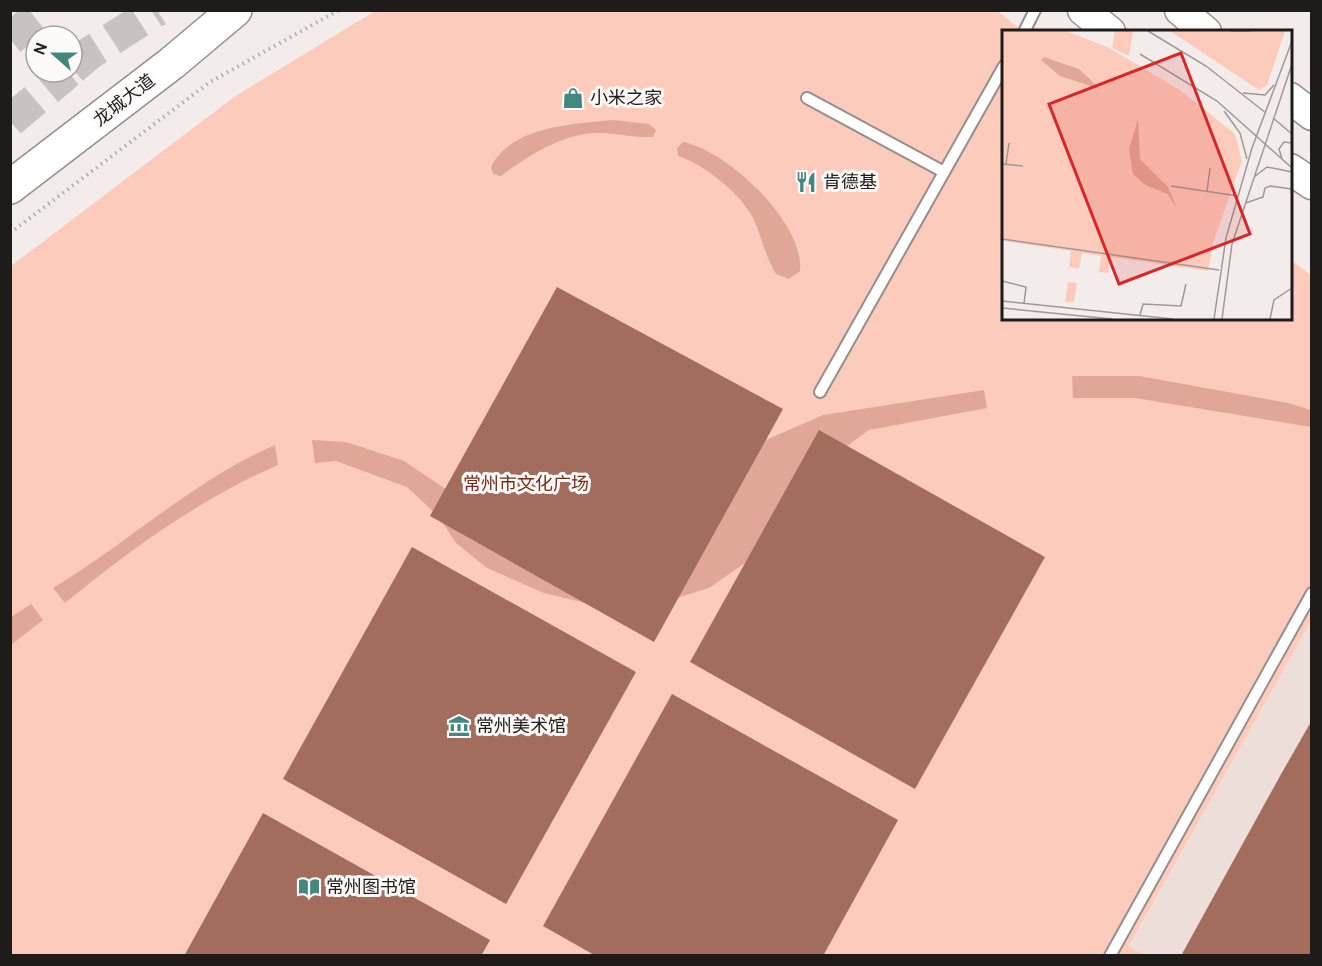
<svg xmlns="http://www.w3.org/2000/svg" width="1322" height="966" font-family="Cabin,'Noto Sans SC',sans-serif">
<rect width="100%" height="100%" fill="#f3ecea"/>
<path fill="#eededa" d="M 1311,621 L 1311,955 L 1124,956 L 1129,947 Z"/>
<path fill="#fdcbbc" d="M 375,11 L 998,11 L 1022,31 L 1004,32 L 1004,318 L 1290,318 L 1291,260 L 1311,275 L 1311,621 L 1129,946 L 1144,955 L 11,956 L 11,266 L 234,97 Z"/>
<g fill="#e1a796">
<path d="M 612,120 L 649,124 L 656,130 L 653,137 C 633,138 613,132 593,133 C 561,135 526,157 501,176 L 493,174 L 491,167 C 511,126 573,124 612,120 Z"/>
<path d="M 683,142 C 727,150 805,223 800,271 L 789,279 L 776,274 C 766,257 762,240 755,222 C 744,196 704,164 678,156 L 677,148 Z"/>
<path d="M 1072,376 L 1139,376 L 1288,403 L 1311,410 L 1311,427 L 1135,398 L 1073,398 Z"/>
<path d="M 984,390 L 987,408 L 869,430 L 829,459 L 755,556 L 709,588 L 651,606 L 602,607 L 544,593 L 487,568 L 456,543 L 439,517 L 407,487 L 336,461 L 315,463 L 312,440 L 346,442 L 404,461 L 456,496 L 748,448 L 823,415 Z"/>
<path d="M 275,445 L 278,465 C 200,499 131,549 65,603 L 53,588 C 128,543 194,480 275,445 Z"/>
<path d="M 31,604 L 43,620 L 11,645 L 11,617 Z"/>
</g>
<g fill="#a26d5d">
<path d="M 557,287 L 783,409 L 654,642 L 430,516 Z"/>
<path d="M 819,430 L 1045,557 L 915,789 L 690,662 Z"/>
<path d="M 412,547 L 636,672 L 506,904 L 283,779 Z"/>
<path d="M 672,694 L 898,820 L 823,956 L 596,956 L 543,926 Z"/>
<path d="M 1312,720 L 1312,956 L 1182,954 L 1280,776 Z"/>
<path d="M 263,813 L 490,940 L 481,956 L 184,956 Z"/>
</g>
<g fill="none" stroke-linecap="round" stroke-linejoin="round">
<g stroke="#c8c2c1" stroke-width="33" stroke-dasharray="33 16" stroke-linecap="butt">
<path d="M 10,39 L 46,10"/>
<path d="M 72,68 L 90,53 L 157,10"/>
<path d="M 10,121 L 68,72"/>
</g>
<defs>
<g id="service">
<path d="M 1024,32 L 1035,10"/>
<path d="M 807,98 L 944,172"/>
<path d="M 820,392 L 1004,66"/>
<path d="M 1110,956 L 1312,593"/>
</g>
<g id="secondary">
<path d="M 1083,10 L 1110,32"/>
<path d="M 1180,10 L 1206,32"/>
<path d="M 1290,98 L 1312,115"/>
<path d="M 1290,169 L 1312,184"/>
</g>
<path id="primary" d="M 10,187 L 172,63 L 235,10"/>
</defs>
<use href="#service" stroke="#948e8c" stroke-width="14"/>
<use href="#secondary" stroke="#948e8c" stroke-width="33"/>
<use href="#primary" stroke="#948e8c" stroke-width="36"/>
<path stroke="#b0aaa8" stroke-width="4" stroke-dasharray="1.5 4.5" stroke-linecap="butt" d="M 10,233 L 210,82 L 339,10"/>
<use href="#service" stroke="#fff" stroke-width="10"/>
<use href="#secondary" stroke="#fff" stroke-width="30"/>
<use href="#primary" stroke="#fff" stroke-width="33"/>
</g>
<defs>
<symbol id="shop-bare" viewBox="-9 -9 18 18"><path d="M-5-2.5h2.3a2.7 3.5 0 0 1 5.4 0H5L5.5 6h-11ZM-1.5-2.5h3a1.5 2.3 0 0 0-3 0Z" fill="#428881" stroke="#fefaf9" stroke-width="2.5" paint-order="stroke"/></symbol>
<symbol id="restaurant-bare" viewBox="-9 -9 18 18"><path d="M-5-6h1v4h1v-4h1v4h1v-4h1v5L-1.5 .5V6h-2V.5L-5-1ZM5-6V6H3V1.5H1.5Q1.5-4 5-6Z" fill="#428881" stroke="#fefaf9" stroke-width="2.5" paint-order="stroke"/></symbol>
<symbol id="museum-bare" viewBox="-9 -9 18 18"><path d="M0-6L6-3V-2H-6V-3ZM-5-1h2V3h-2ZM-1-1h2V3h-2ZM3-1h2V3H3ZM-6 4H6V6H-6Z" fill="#428881" stroke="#fefaf9" stroke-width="2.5" paint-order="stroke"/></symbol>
<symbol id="library-bare" viewBox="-9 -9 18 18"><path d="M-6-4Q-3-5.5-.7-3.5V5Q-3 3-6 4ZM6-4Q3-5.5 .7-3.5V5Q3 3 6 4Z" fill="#428881" stroke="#fefaf9" stroke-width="2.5" paint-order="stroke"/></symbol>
</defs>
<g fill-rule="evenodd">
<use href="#shop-bare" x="558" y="83" width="30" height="30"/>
<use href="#restaurant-bare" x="791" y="167" width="30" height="30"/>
<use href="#museum-bare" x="444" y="711" width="30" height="30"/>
<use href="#library-bare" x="294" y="872" width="30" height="30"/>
</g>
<g text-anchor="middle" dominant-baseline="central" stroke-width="6" stroke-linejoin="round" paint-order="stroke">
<g font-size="18" fill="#1e1c1b" stroke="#fefaf9" text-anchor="start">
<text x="590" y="98">小米之家</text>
<text x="823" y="182">肯德基</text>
<text x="476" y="726">常州美术馆</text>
<text x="326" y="887">常州图书馆</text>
</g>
<g font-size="18" fill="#1e1c1b" stroke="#fefaf9">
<text transform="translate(124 100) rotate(-38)">龙城大道</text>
</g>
<g font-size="18" fill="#722d18" stroke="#fefaf9">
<text x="526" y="484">常州市文化广场</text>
</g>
</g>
<g transform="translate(1002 30)">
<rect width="290" height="290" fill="#f3ecea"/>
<path d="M 0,1 L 65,1 L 107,18 L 178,60 L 233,104 L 240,131 L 212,210 L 206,241 L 109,227 L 106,243 L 97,242 L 99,226 L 80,223 L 77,239 L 67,237 L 69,221 L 0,211 ZM 113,1 L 131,1 L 127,26 L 110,18 ZM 168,1 L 283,1 L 265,55 L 257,60 ZM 66,252 L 75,253 L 72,272 L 63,272 Z" fill="#fdcbbc"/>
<path d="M 42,27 L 77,39 L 98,59 L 58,46 L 39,30 ZM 136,89 L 138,129 L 166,157 L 175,179 L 166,164 L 143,155 L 131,144 L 127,119 Z" fill="#e1a796"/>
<path fill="none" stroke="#9e9997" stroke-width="1.5" d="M 146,1 L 204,36 L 264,83M 228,1 L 249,1M 138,24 L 215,71 L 290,138M 241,63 L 263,65 L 272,55M 222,81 L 238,103 L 245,129M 271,88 L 290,104M 280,129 L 277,119 L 282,112 L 290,113M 0,134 L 21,136M 4,134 L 7,113M 252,147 L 265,137 L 290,142M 169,156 L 236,166M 205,161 L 208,138M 244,173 L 261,167 L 263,158 L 268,156 L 290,159M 0,209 L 217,240M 0,251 L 24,257 L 22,274M 0,271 L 171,289M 0,278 L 110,289M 138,285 L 141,274 L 179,276 L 184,254M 212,289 L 224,208 L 250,118 L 290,11M 220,289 L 230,214 L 290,34M 268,289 L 272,270 L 290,258"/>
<path fill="#d62828" fill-opacity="0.15" stroke="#d62828" stroke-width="3" d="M 179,23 L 248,204 L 117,254 L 47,74 Z"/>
<rect width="290" height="290" fill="none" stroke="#1e1c1b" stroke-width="3"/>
</g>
<rect width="1322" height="966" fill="none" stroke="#1e1c1b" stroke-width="24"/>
<g transform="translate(54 54) rotate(291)"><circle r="28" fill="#fefaf9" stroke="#a4a1a0" stroke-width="1.5"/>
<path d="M0-4.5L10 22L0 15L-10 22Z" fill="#428881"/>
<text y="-9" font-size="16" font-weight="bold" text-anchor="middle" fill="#1e1c1b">N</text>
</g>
</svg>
